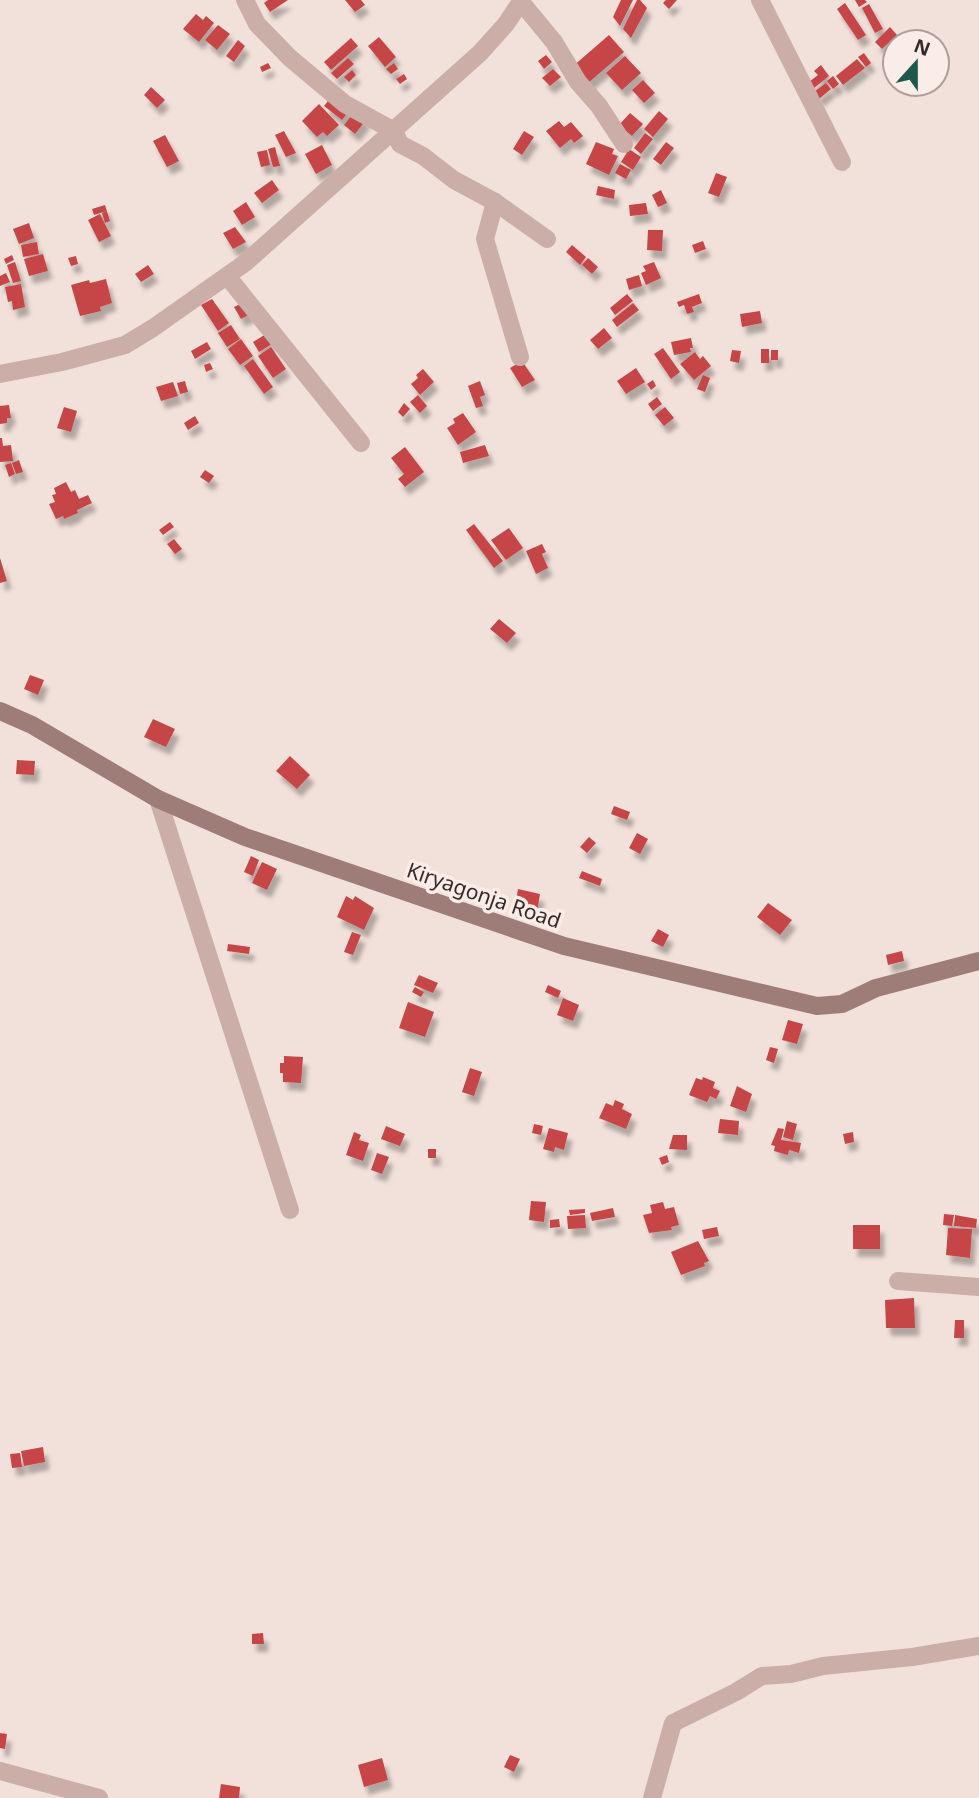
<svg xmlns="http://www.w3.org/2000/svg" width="979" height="1798" font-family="'Noto Sans',sans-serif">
<defs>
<filter id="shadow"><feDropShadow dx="4.5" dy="8" stdDeviation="2" flood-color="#0004"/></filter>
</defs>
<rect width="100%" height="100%" fill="#f2e1db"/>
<g fill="#c64547" filter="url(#shadow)">
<path d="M 268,0 L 288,0 L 270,12 L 264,3 Z"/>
<path d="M 345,0 L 361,0 L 365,5 L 355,12 Z"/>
<path d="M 621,0 L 633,0 L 620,26 L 613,17 Z"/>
<path d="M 637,0 L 640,0 L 647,8 L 631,38 L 623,29 Z"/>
<path d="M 666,0 L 677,0 L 669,9 L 663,3 Z"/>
<path d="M 855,0 L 865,0 L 867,2 L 859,7 Z"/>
<path d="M 845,3 L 866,35 L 858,40 L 837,9 Z"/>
<path d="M 869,4 L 883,29 L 875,33 L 862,8 Z"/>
<path d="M 196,14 L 203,20 L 206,16 L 214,23 L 199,42 L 183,29 Z"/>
<path d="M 218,25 L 230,34 L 217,50 L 205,40 Z"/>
<path d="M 890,27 L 897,35 L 882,49 L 875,42 Z"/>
<path d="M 609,35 L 624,52 L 587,84 L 572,67 Z"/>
<path d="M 379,37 L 396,57 L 385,67 L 368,46 Z"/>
<path d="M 351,38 L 358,46 L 331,70 L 324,62 Z"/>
<path d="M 238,40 L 245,46 L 234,62 L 226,56 Z"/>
<path d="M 864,53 L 871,63 L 866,67 L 858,57 Z"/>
<path d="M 546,55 L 552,62 L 544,69 L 538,61 Z"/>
<path d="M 625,56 L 641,73 L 622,90 L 606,73 Z"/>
<path d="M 348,58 L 354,64 L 337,79 L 331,73 Z"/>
<path d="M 857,59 L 865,68 L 843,85 L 836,76 Z"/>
<path d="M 268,63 L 271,68 L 262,72 L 260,67 Z"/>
<path d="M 394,63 L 398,69 L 391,74 L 386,69 Z"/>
<path d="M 821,65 L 829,76 L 814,88 L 809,82 L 818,75 L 814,71 Z"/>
<path d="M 553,69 L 561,77 L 550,86 L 542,78 Z"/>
<path d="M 352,70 L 356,75 L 349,82 L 344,77 Z"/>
<path d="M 404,74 L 407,79 L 400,84 L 396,79 Z"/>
<path d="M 833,76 L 839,84 L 833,89 L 827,81 Z"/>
<path d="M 643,80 L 655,93 L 644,103 L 632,90 Z"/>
<path d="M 826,83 L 831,89 L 819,99 L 814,92 Z"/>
<path d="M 151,87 L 165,100 L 157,108 L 144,95 Z"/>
<path d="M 332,96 L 350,110 L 342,120 L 324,106 Z"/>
<path d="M 319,104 L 339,125 L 327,136 L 323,132 L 317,137 L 302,121 Z"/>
<path d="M 355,111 L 366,120 L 355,134 L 344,125 Z"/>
<path d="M 659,111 L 668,119 L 653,137 L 644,129 Z"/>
<path d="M 630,113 L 643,124 L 632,136 L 619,125 Z"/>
<path d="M 559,121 L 564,127 L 571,122 L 583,136 L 574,143 L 571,139 L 560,148 L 546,131 Z"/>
<path d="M 284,131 L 296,153 L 286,157 L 275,135 Z"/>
<path d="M 524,131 L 534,137 L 522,155 L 513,149 Z"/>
<path d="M 645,133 L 653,139 L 641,154 L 634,148 Z"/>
<path d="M 165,135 L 179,161 L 167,167 L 153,141 Z"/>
<path d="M 596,142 L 614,149 L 612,154 L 618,156 L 609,175 L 586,164 Z"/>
<path d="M 666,142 L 674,148 L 661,165 L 653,159 Z"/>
<path d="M 322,145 L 332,165 L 316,174 L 305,154 Z"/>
<path d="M 275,147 L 280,166 L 273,167 L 268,149 Z"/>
<path d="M 629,149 L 641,157 L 633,170 L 621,162 Z"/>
<path d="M 267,150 L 270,165 L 261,167 L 257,152 Z"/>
<path d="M 620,164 L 631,170 L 626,179 L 615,173 Z"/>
<path d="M 716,173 L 727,177 L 719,197 L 708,193 Z"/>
<path d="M 272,180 L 279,190 L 262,203 L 254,193 Z"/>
<path d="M 598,186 L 615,190 L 614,199 L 596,195 Z"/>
<path d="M 661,190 L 667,203 L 658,207 L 652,195 Z"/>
<path d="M 246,202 L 255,217 L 242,225 L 233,211 Z"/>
<path d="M 646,203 L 648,214 L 630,216 L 629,205 Z"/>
<path d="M 105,205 L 110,221 L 105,223 L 102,213 L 107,211 L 94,215 L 92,209 Z"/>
<path d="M 100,214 L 111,236 L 99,242 L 88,220 Z"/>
<path d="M 29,223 L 34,238 L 19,244 L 13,229 Z"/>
<path d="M 235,227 L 246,242 L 233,249 L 223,233 Z"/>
<path d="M 648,230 L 663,230 L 662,251 L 647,250 Z"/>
<path d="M 703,241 L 706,249 L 695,253 L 692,245 Z"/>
<path d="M 37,242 L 39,254 L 23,257 L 21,245 Z"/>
<path d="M 572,245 L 586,257 L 580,265 L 566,252 Z"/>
<path d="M 43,254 L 48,271 L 29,276 L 24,259 Z"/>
<path d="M 12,255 L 14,260 L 6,264 L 4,259 Z"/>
<path d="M 76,256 L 78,264 L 71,266 L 68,258 Z"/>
<path d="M 588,258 L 598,267 L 592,274 L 582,265 Z"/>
<path d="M 15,262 L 21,281 L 13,283 L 7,265 Z"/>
<path d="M 654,262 L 661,278 L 646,285 L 641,273 L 646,271 L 643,266 Z"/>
<path d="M 148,265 L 154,274 L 141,282 L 135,274 Z"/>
<path d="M 6,273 L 10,282 L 0,286 L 0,276 Z"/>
<path d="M 639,275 L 642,286 L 629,290 L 626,279 Z"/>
<path d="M 106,279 L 112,303 L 100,307 L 101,311 L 80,316 L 71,285 L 89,280 L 90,283 Z"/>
<path d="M 21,284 L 25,307 L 13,310 L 12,301 L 8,302 L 5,287 Z"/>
<path d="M 627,294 L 633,301 L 615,315 L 610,308 Z"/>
<path d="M 699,294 L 702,303 L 692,307 L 694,312 L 687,314 L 684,305 L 679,307 L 677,302 Z"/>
<path d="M 212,299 L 229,323 L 218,331 L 201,305 Z"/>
<path d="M 245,302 L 252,313 L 241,319 L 234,307 Z"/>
<path d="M 633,303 L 639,310 L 617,327 L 612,320 Z"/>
<path d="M 760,311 L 762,323 L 742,327 L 740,314 Z"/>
<path d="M 231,325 L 240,339 L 227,347 L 218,333 Z"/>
<path d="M 604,328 L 612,338 L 598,349 L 590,340 Z"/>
<path d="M 266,334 L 272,344 L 259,352 L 253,342 Z"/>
<path d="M 691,338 L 693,348 L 690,348 L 691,352 L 674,355 L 671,342 Z"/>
<path d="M 241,339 L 253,356 L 240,365 L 228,349 Z"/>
<path d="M 207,342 L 211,349 L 195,359 L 191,351 Z"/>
<path d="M 271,347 L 286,369 L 273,378 L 258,356 Z"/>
<path d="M 663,348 L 680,372 L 671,379 L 654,354 Z"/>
<rect x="761" y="349" width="8" height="14"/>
<path d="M 732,350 L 741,351 L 739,363 L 730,361 Z"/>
<rect x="771" y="350" width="7" height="10"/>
<path d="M 695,352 L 700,359 L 703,356 L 711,366 L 694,380 L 680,364 Z"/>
<path d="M 253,359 L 273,387 L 264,394 L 244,366 Z"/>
<path d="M 522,361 L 535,380 L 522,387 L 510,368 Z"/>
<path d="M 210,363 L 213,369 L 206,372 L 204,365 Z"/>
<path d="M 636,368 L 645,382 L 626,394 L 617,381 Z"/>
<path d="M 423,369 L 434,382 L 420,395 L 411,384 L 418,378 L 416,375 Z"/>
<path d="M 703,375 L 710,378 L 705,392 L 697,389 Z"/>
<path d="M 653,380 L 656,386 L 651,390 L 647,384 Z"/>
<path d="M 185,381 L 188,392 L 180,394 L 177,383 Z"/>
<path d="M 480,381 L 485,395 L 480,397 L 483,406 L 476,408 L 468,386 Z"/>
<path d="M 173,382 L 178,396 L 161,401 L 156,387 Z"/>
<path d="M 418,395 L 427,406 L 420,413 L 410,402 Z"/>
<path d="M 657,397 L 662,404 L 653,411 L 648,404 Z"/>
<path d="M 404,403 L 410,409 L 403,417 L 398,412 Z"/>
<path d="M 9,405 L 11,418 L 7,418 L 7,423 L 0,424 L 0,406 Z"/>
<path d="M 64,407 L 77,411 L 71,432 L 57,428 Z"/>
<path d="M 665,407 L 674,418 L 664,426 L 655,415 Z"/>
<path d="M 463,413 L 476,432 L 458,445 L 447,428 L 455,423 L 453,419 Z"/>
<path d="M 195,416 L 199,423 L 188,430 L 184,423 Z"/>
<path d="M 0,438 L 2,438 L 3,446 L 11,445 L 13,461 L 0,462 Z"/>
<path d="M 485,445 L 489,456 L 463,463 L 460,452 Z"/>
<path d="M 405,447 L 424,472 L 405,487 L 398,479 L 404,474 L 391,458 Z"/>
<path d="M 19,460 L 23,472 L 16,474 L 12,463 Z"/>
<path d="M 11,463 L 15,474 L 9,477 L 5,465 Z"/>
<path d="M 205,470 L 214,476 L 209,483 L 200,477 Z"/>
<path d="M 66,482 L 71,492 L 75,490 L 79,499 L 88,495 L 92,503 L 77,510 L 78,513 L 64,519 L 63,516 L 56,519 L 49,504 L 55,502 L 52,495 L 56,494 L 54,488 Z"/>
<path d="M 170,522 L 174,527 L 163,535 L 159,530 Z"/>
<path d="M 474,524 L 503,561 L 494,568 L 466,530 Z"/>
<path d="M 509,528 L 523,548 L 506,560 L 491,540 Z"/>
<path d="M 174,539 L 182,549 L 175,554 L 167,544 Z"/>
<path d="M 542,544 L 546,552 L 542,554 L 548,568 L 536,574 L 526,551 Z"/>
<path d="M 0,558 L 7,581 L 0,583 Z"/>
<path d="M 499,619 L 516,633 L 507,643 L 490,629 Z"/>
<path d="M 30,675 L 44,680 L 38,695 L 24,689 Z"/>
<path d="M 153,719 L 175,729 L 166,747 L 144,737 Z"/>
<path d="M 290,756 L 310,775 L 297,789 L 276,771 Z"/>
<path d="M 17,760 L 35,761 L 34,775 L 16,774 Z"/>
<path d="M 614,806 L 630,812 L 627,820 L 611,814 Z"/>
<path d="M 637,833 L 648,839 L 640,854 L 629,848 Z"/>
<path d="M 589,837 L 596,843 L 587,853 L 580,847 Z"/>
<path d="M 251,856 L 259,860 L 253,876 L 244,872 Z"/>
<path d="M 262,862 L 277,869 L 267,890 L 252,883 Z"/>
<path d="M 582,871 L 602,879 L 600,886 L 579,878 Z"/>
<path d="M 518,889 L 540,894 L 537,912 L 515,907 Z"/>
<path d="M 346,896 L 353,900 L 355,896 L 374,908 L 364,930 L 337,917 Z"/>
<path d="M 768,903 L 792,920 L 780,935 L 757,917 Z"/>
<path d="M 658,929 L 669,935 L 663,947 L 651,941 Z"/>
<path d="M 352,932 L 361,935 L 353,955 L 344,952 Z"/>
<path d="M 228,944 L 250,947 L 249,954 L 227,951 Z"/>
<path d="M 902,951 L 904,961 L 888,965 L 886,955 Z"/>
<path d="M 419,975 L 438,983 L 433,993 L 414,985 Z"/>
<path d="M 548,985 L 561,991 L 558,998 L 545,992 Z"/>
<path d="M 415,987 L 424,992 L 421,997 L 412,992 Z"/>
<path d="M 563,998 L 579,1005 L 573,1021 L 557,1015 Z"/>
<path d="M 408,1002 L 434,1012 L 425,1037 L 399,1028 Z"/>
<path d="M 788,1020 L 803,1024 L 797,1044 L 782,1040 Z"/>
<path d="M 770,1047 L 778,1049 L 774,1063 L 766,1060 Z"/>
<path d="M 284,1056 L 303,1057 L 301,1083 L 283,1082 L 283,1073 L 280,1073 L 280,1063 L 284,1063 Z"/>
<path d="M 470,1068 L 482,1072 L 474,1096 L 462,1092 Z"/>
<path d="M 703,1077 L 715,1082 L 713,1088 L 720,1091 L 716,1099 L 710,1096 L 707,1102 L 689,1095 L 696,1078 L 702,1080 Z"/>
<path d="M 737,1086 L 752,1094 L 746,1112 L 730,1106 Z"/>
<path d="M 615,1100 L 624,1104 L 622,1109 L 632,1114 L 626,1129 L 599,1118 L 606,1103 L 613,1106 Z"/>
<path d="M 720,1119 L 739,1121 L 738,1135 L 718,1133 Z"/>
<path d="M 787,1121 L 797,1124 L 793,1140 L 783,1137 Z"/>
<path d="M 534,1124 L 543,1126 L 541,1135 L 532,1133 Z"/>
<path d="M 386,1126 L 405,1134 L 400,1146 L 381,1139 Z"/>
<path d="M 549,1128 L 568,1133 L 564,1150 L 555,1147 L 554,1152 L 543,1149 Z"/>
<path d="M 778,1128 L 784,1129 L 781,1140 L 801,1143 L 799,1153 L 789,1150 L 788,1155 L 774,1151 L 775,1146 L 771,1145 Z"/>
<path d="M 354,1132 L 361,1135 L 359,1140 L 369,1143 L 363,1161 L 346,1155 Z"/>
<path d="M 853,1132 L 854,1142 L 845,1144 L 843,1134 Z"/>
<path d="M 673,1135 L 687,1135 L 687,1150 L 669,1149 Z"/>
<rect x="428" y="1149" width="8" height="9"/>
<path d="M 377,1153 L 389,1157 L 382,1174 L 371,1170 Z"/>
<path d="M 667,1155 L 669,1162 L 662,1165 L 659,1158 Z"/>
<path d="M 531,1201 L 546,1202 L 544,1222 L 529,1220 Z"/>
<path d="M 663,1202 L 665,1209 L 674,1207 L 679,1225 L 671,1227 L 672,1230 L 649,1233 L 643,1215 L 652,1213 L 650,1205 Z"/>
<path d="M 613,1208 L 615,1217 L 592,1221 L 590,1213 Z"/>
<path d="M 585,1209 L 585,1213 L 570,1215 L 569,1210 Z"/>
<path d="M 944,1214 L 954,1215 L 952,1226 L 943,1225 Z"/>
<path d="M 585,1215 L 586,1228 L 568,1229 L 567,1216 Z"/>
<path d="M 955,1215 L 977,1219 L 976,1228 L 954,1226 Z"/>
<path d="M 559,1219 L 560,1227 L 550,1228 L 550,1220 Z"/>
<rect x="853" y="1225" width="27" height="24"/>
<path d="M 717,1227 L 719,1236 L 704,1239 L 702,1230 Z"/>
<path d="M 948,1228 L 972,1229 L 970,1258 L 946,1255 Z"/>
<path d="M 698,1241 L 709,1261 L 704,1263 L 705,1266 L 681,1275 L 671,1252 Z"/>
<path d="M 914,1298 L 915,1328 L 886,1328 L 885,1300 Z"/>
<path d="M 955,1320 L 964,1320 L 964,1338 L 954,1338 Z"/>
<path d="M 43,1447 L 45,1462 L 24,1466 L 21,1451 Z"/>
<path d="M 20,1453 L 22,1467 L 12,1468 L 10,1454 Z"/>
<path d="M 263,1633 L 264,1644 L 252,1644 L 252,1634 Z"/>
<path d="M 0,1733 L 7,1734 L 5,1749 L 0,1748 Z"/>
<path d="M 510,1755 L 520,1759 L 514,1772 L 504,1767 Z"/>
<path d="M 382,1758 L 388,1780 L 364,1787 L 358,1765 Z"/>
<path d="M 221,1784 L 240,1787 L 239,1798 L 219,1798 Z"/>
</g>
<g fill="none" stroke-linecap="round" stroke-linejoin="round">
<g stroke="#caaea7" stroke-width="18">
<path d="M 245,0 L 257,24 L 290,58 L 345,104 L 394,131 L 400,144 L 423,156 L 454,180 L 495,202 L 547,239"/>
<path d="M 760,0 L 842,162"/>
<path d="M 521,2 L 554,42 L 578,82 L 599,106 L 624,144"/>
<path d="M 495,202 L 485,239 L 520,357"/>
<path d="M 227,276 L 361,443"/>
<path d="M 0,374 L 62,362 L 125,345 L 153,328 L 245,263 L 480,53 L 506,24 L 522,0"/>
<path d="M 158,799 L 290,1210"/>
<path d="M 898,1281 L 979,1287"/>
<path d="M 0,1771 L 99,1798"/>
<path d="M 652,1798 L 673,1723 L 736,1692 L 762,1676 L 791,1674 L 823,1666 L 912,1657 L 979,1646"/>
</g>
<path stroke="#9e7c78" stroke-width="18" d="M 0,711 L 32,725 L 158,799 L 245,837 L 564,946 L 817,1006 L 842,1004 L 876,988 L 979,961"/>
</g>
<g text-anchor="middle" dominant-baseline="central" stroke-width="7" stroke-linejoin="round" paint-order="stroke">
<g font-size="21" fill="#362928" stroke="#faede8">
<text transform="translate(484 895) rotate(19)">Kiryagonja Road</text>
</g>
</g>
<g transform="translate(916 63) rotate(21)"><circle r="33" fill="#faede8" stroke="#ac9f9b" stroke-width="2"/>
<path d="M0-5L12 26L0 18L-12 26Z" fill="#1d584d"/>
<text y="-10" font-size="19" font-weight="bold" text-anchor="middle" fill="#362928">N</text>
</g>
</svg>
